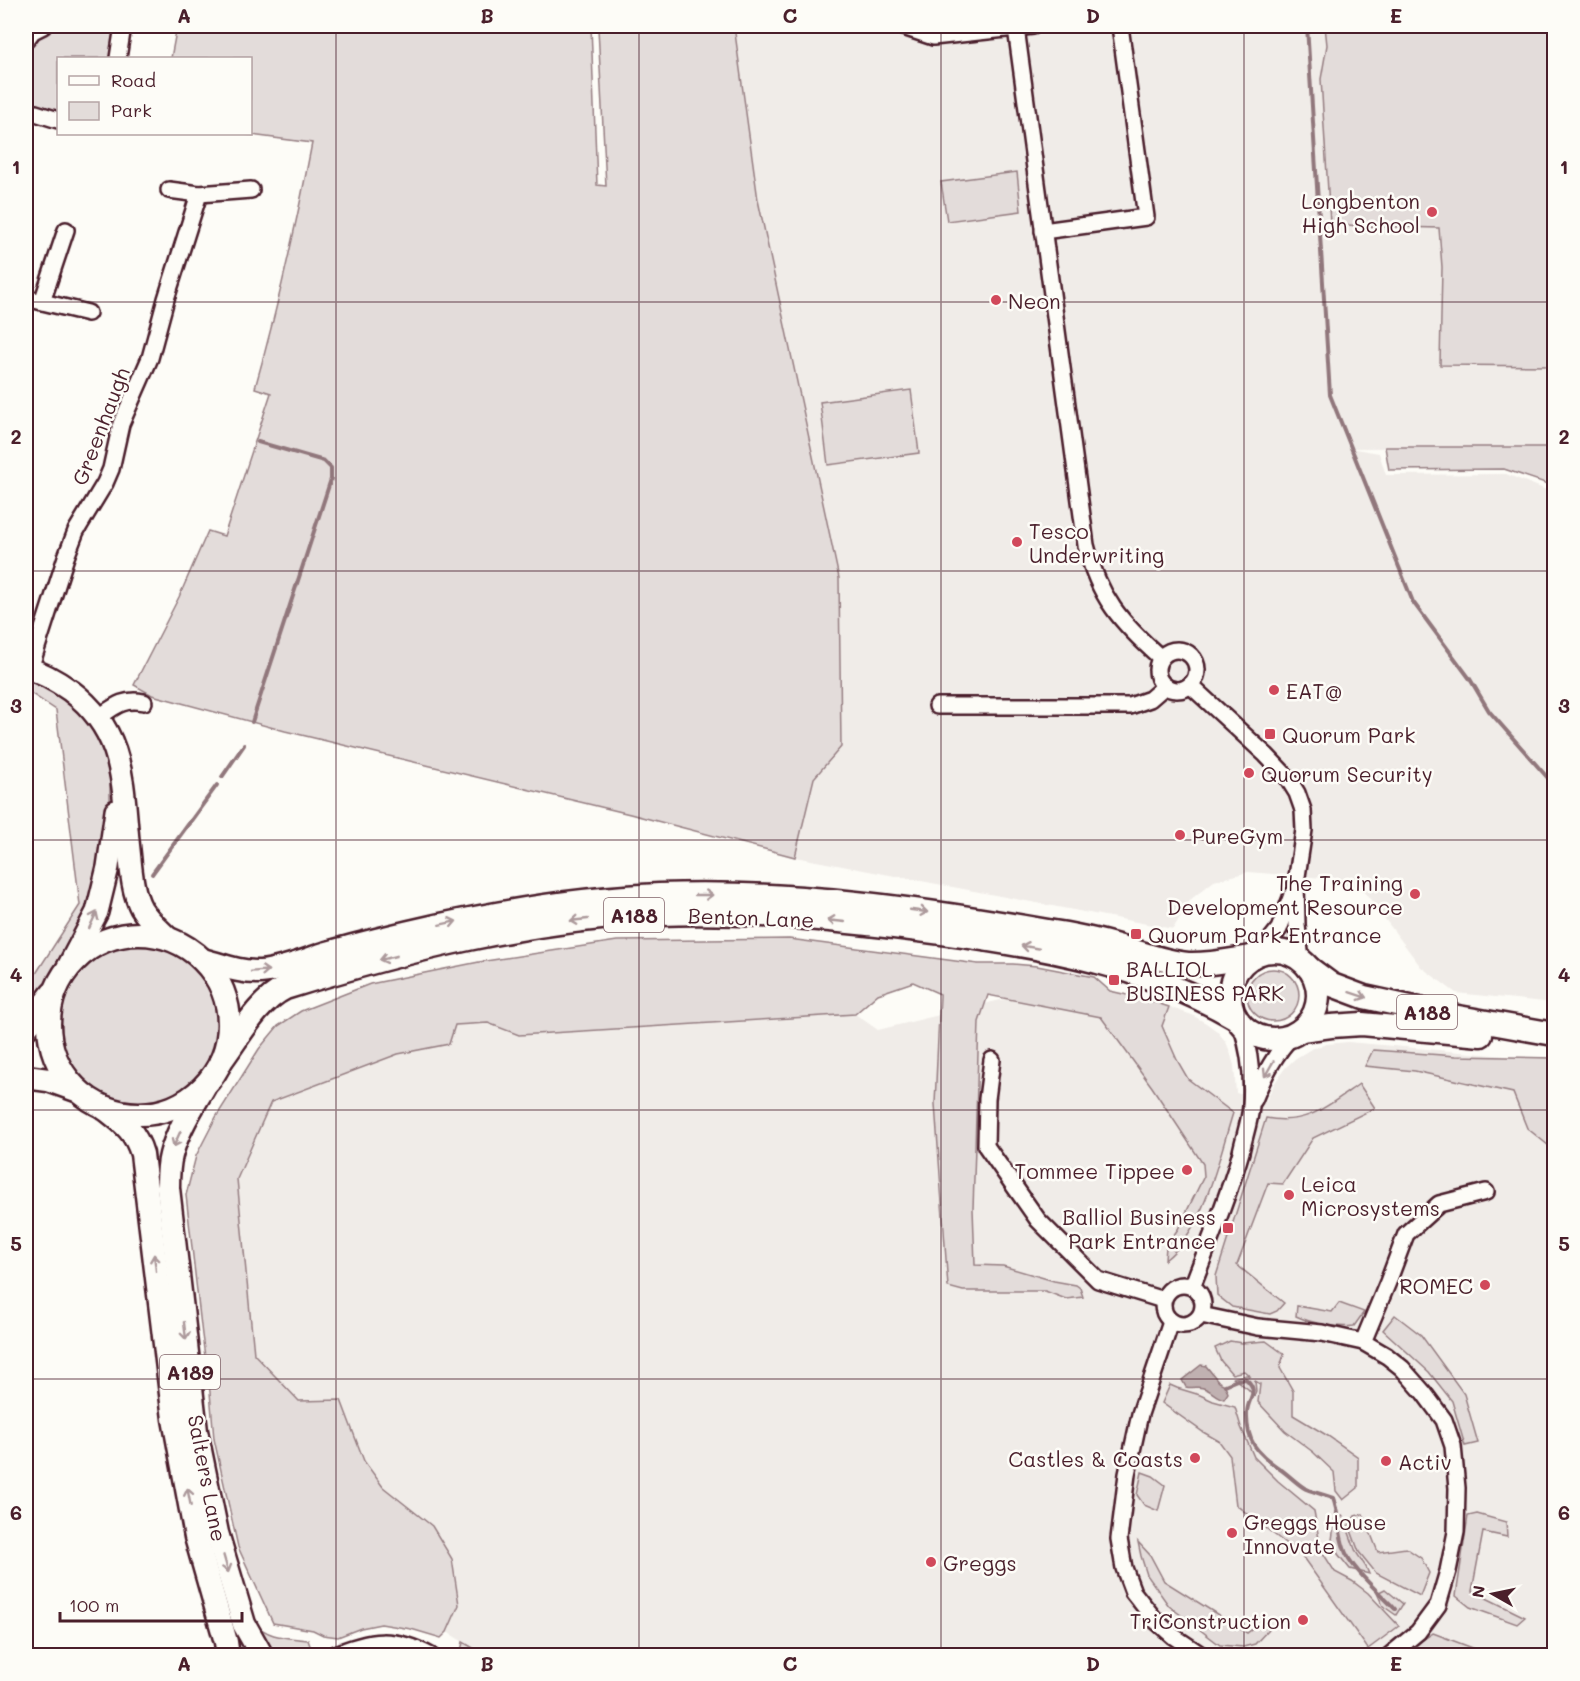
<svg xmlns="http://www.w3.org/2000/svg" width="1580" height="1681" font-family="Mali,sans-serif">
<rect width="100%" height="100%" fill="#fdfcf7"/>
<filter id="ink" filterUnits="userSpaceOnUse"><feTurbulence type="fractalNoise" baseFrequency=".0167" numOctaves="2"/><feDisplacementMap in="SourceGraphic" scale="12" xChannelSelector="R" yChannelSelector="G"/><feConvolveMatrix kernelMatrix="1 2 1 2 8 2 1 2 1" color-interpolation-filters="sRGB"/></filter>
<g filter="url(#ink)">
<g fill="#f0ece8">
<path d="M 734,26 L 1554,26 L 1554,447 L 1349,448 L 1379,453 L 1386,475 L 1506,474 L 1554,493 L 1554,1003 L 1456,993 L 1421,967 L 1364,891 L 1324,878 L 1248,872 L 1214,881 L 1190,900 L 1173,929 L 795,857 L 814,778 L 841,747 L 758,200 Z"/>
<path d="M 1094,977 L 1110,991 L 1145,999 L 1192,1015 L 1206,1023 L 1217,1031 L 1226,1042 L 1230,1052 L 1234,1065 L 1236,1093 L 1266,1101 L 1274,1084 L 1285,1068 L 1296,1058 L 1311,1049 L 1327,1044 L 1348,1042 L 1539,1059 L 1554,1120 L 1554,1655 L 485,1655 L 447,1632 L 459,1605 L 432,1526 L 383,1487 L 364,1461 L 341,1400 L 299,1401 L 254,1354 L 237,1179 L 271,1102 L 398,1054 L 449,1044 L 455,1025 L 488,1023 L 520,1035 L 855,1014 L 878,1030 Z"/>
</g>
<g fill="#e3dcda" stroke="#967e82" stroke-width="1.5">
<path d="M 56,26 L 115,26 L 116,27 L 110,58 L 58,58 L 58,114 L 26,103 C 26,80 18,44 42,31 C 46,29 51,27 56,26 Z"/>
<path d="M 177,26 L 591,26 L 597,185 L 606,186 L 598,28 L 605,26 L 734,26 L 758,200 L 839,578 L 841,747 L 814,778 L 795,857 L 630,814 L 285,731 L 152,695 L 134,685 L 179,597 L 208,531 L 224,536 L 271,393 L 255,388 C 278,307 296,226 312,143 L 244,134 L 250,134 L 250,58 L 171,58 Z"/>
<path d="M 1325,26 L 1554,26 L 1554,366 L 1440,365 L 1442,267 L 1439,228 L 1358,226 L 1330,223 L 1321,79 L 1327,45 Z"/>
<path d="M 1017,172 L 1021,211 L 947,221 L 941,182 Z"/>
<path d="M 911,390 L 919,453 L 828,465 L 820,402 Z"/>
<path d="M 1385,447 L 1554,447 L 1554,486 L 1504,469 L 1389,470 Z"/>
<path d="M 31,682 L 54,692 L 75,709 L 93,729 L 105,757 L 110,780 L 110,805 L 93,907 L 84,928 L 26,1019 L 26,989 L 80,905 L 56,710 L 26,690 L 26,684 Z"/>
<path d="M 789,939 L 978,964 L 1013,964 L 1037,966 L 1094,977 L 1110,991 L 1145,999 L 1169,1007 L 1162,1026 L 1177,1060 L 1188,1079 L 1233,1113 C 1218,1160 1205,1229 1165,1260 L 1166,1246 L 1178,1229 L 1204,1176 L 1203,1164 L 1152,1087 L 1101,1017 L 988,995 L 979,1022 L 973,1209 L 975,1265 L 1003,1266 L 1054,1281 L 1076,1285 L 1080,1288 L 1083,1297 L 1066,1299 L 1045,1291 L 963,1291 L 948,1287 L 935,1104 L 940,994 L 913,982 L 878,994 L 855,1014 L 519,1035 L 488,1023 L 455,1025 L 449,1044 L 398,1054 L 271,1102 L 237,1179 L 254,1354 L 299,1401 L 341,1400 L 364,1461 L 383,1487 L 432,1526 L 452,1559 L 459,1605 L 447,1632 L 441,1638 L 411,1629 L 381,1624 L 361,1628 L 338,1637 L 323,1635 L 313,1630 L 273,1623 L 238,1547 L 214,1439 L 210,1392 L 202,1335 L 186,1195 L 196,1156 L 216,1117 L 259,1049 L 278,1026 L 301,1011 L 370,984 L 479,962 L 617,941 Z"/>
<circle cx="138" cy="1024" r="82"/>
<circle cx="1273" cy="995" r="26"/>
<path d="M 1373,1050 L 1456,1056 L 1554,1058 L 1554,1150 L 1527,1128 L 1513,1093 L 1415,1071 L 1365,1066 Z"/>
<path d="M 1359,1084 L 1375,1108 L 1313,1138 L 1283,1184 L 1268,1183 L 1237,1265 L 1284,1303 L 1277,1311 L 1270,1314 L 1232,1307 L 1217,1295 L 1216,1276 L 1266,1118 C 1306,1126 1328,1106 1359,1084 Z"/>
<path d="M 1339,1303 L 1364,1312 L 1354,1326 C 1336,1328 1313,1324 1296,1316 L 1297,1306 L 1332,1312 Z"/>
<path d="M 1395,1315 L 1421,1335 L 1464,1394 L 1478,1443 L 1465,1446 L 1452,1401 L 1429,1372 L 1383,1330 Z"/>
<path d="M 1230,1341 L 1242,1343 L 1266,1341 L 1284,1354 L 1280,1368 L 1293,1391 L 1293,1415 L 1328,1436 L 1358,1457 L 1358,1488 L 1343,1500 L 1336,1491 L 1334,1472 L 1313,1452 L 1285,1431 L 1258,1402 L 1260,1384 L 1255,1381 L 1256,1391 L 1254,1396 L 1248,1389 L 1233,1378 L 1247,1375 L 1251,1377 L 1244,1371 L 1232,1374 L 1221,1361 L 1215,1348 Z"/>
<path d="M 1170,1385 L 1177,1388 L 1200,1395 L 1213,1401 L 1235,1407 L 1241,1427 L 1254,1457 L 1278,1481 L 1314,1511 L 1321,1550 L 1335,1572 L 1352,1581 L 1368,1593 L 1399,1626 L 1368,1649 L 1302,1556 L 1236,1505 L 1230,1456 L 1219,1441 L 1203,1432 L 1162,1403 Z"/>
<path d="M 1142,1472 L 1153,1476 L 1165,1485 L 1158,1511 L 1144,1505 L 1137,1495 Z"/>
<path d="M 1363,1514 L 1378,1552 L 1406,1548 L 1421,1558 L 1429,1573 L 1420,1596 L 1376,1573 L 1359,1552 L 1349,1525 L 1355,1516 Z"/>
<path d="M 1477,1514 L 1506,1522 L 1507,1537 L 1483,1532 L 1472,1591 L 1525,1617 L 1517,1624 L 1470,1607 L 1456,1596 L 1468,1516 Z"/>
<path d="M 1343,1516 L 1356,1552 L 1366,1567 L 1369,1574 L 1350,1569 L 1338,1554 L 1332,1540 L 1335,1519 Z"/>
<path d="M 1138,1542 L 1150,1555 L 1164,1581 L 1247,1633 L 1258,1625 L 1270,1628 L 1255,1644 L 1243,1647 L 1220,1645 L 1169,1606 L 1147,1575 L 1141,1556 Z"/>
<path d="M 1385,1589 L 1403,1604 L 1396,1615 L 1383,1606 L 1377,1593 Z"/>
<path d="M 252,1622 C 271,1639 284,1637 308,1640 L 313,1654 L 308,1655 L 275,1655 L 265,1647 Z"/>
<path d="M 1433,1633 L 1491,1655 L 1403,1655 L 1410,1648 Z"/>
<path d="M 463,1642 L 485,1655 L 460,1655 Z"/>
</g>
<path fill="#c0b1b1" stroke="#91777b" stroke-width="1.5" d="M 1201,1365 L 1206,1366 L 1219,1382 L 1225,1385 L 1228,1393 L 1224,1399 C 1216,1397 1213,1392 1206,1389 C 1199,1385 1193,1389 1186,1387 L 1182,1380 Z"/>
<g fill="none" stroke-linecap="round" stroke-linejoin="round">
<g stroke="#91777b" stroke-width="4">
<path d="M 1307,26 L 1330,395 L 1413,602 L 1470,679 L 1489,711 L 1554,785"/>
<path d="M 252,722 L 331,479 L 331,468 L 324,461 L 258,442"/>
<path d="M 222,777 L 244,745"/>
<path d="M 152,874 L 217,785"/>
<path d="M 1225,1385 L 1237,1380 L 1246,1379 C 1260,1392 1248,1397 1247,1412 C 1246,1442 1257,1453 1280,1469 C 1289,1475 1297,1484 1306,1489 C 1314,1492 1324,1495 1333,1498 C 1339,1514 1338,1531 1344,1548 C 1349,1567 1381,1594 1395,1609"/>
</g>
<defs>
<g id="minor">
<path d="M 879,26 L 887,26"/>
<path d="M 900,26 L 933,37 L 1033,26"/>
<path d="M 1016,28 L 1086,545 C 1098,597 1122,624 1161,658"/>
<path d="M 26,40 L 33,31 L 43,26"/>
<path d="M 118,58 L 123,26"/>
<path d="M 26,110 L 58,120"/>
<path d="M 169,190 L 199,194 L 251,190"/>
<path d="M 1043,231 L 1146,217 L 1120,26"/>
<path d="M 26,298 L 88,313"/>
<path d="M 42,302 L 66,230"/>
<circle cx="1177" cy="670" r="20"/>
<path d="M 30,669 L 66,557 L 76,531 L 105,483 L 111,469 L 121,424 L 150,358 L 166,299 L 199,194"/>
<path d="M 1190,685 L 1266,755 L 1287,777 L 1297,793 L 1303,810 L 1304,830 L 1296,883 L 1297,925 L 1301,960"/>
<path d="M 937,706 L 1130,706 L 1150,699 L 1165,686"/>
<path d="M 98,718 C 115,706 123,698 144,702"/>
<path d="M 1259,954 L 1279,929 L 1292,895"/>
<path d="M 992,1060 L 987,1099 L 986,1146 L 1038,1220 L 1098,1280 L 1163,1300"/>
<path d="M 1254,1100 C 1264,1075 1275,1053 1294,1034"/>
<circle cx="1183" cy="1305" r="20"/>
<path d="M 1192,1287 C 1209,1242 1228,1198 1241,1152 C 1244,1137 1250,1121 1251,1106 C 1253,1078 1250,1051 1241,1024"/>
<path d="M 1201,1315 L 1258,1327 L 1322,1333 L 1363,1342 L 1387,1356 L 1402,1368 L 1424,1393 L 1444,1420 L 1453,1446 L 1457,1488 L 1456,1532 L 1448,1571 L 1438,1605 L 1418,1632 L 1389,1656"/>
<path d="M 1171,1322 L 1140,1414 L 1127,1474 L 1119,1539 L 1124,1568 L 1133,1592 L 1156,1621 L 1173,1636 L 1203,1656"/>
<path d="M 1363,1342 L 1388,1282 L 1406,1234 L 1439,1204 L 1486,1192"/>
<path d="M 331,1656 C 370,1639 393,1636 431,1656"/>
</g>
<g id="secondary">
<path d="M 26,668 C 41,672 57,681 71,691 C 127,733 122,786 129,850 C 131,868 132,891 141,908 C 148,920 159,929 169,939"/>
<path d="M 67,969 L 97,912 L 108,867 L 116,811"/>
</g>
<g id="primary">
<circle cx="139" cy="1024" r="90"/>
<circle cx="1274" cy="995" r="44"/>
<path d="M 203,960 C 221,965 241,973 260,972 C 283,970 306,960 327,953 C 363,943 400,934 436,926 C 509,910 584,898 659,895 C 787,890 916,908 1042,930 C 1068,934 1095,939 1121,947 C 1142,953 1165,962 1188,964 C 1209,965 1231,960 1252,957"/>
<path d="M 1309,968 L 1332,985 L 1364,997 L 1447,1015 L 1554,1034"/>
<path d="M 26,1028 L 52,994"/>
<path d="M 1301,1030 L 1331,1026 L 1362,1024 L 1481,1035"/>
<path d="M 221,1061 C 239,1037 258,1001 285,988 C 407,950 531,919 659,914 C 753,910 849,921 942,933 C 1045,947 1145,965 1236,1018"/>
<path d="M 26,1077 L 48,1080 L 76,1090"/>
<path d="M 204,1087 C 192,1108 177,1131 171,1155 C 168,1166 168,1177 168,1188 L 196,1431 L 217,1533 L 244,1624 L 262,1656"/>
<path d="M 103,1107 C 122,1122 135,1130 142,1154 L 174,1419 L 196,1537 L 226,1642 L 228,1656"/>
</g>
</defs>
<use href="#minor" stroke="#4a1f2b" stroke-width="20"/>
<use href="#secondary" stroke="#4a1f2b" stroke-width="26"/>
<use href="#primary" stroke="#4a1f2b" stroke-width="27"/>
<use href="#minor" stroke="#fdfcf7" stroke-width="15"/>
<use href="#secondary" stroke="#fdfcf7" stroke-width="21"/>
<use href="#primary" stroke="#fdfcf7" stroke-width="22"/>
</g>
<defs><path id="oneway-shaft" d="M-6 0H5M1.5-3L5.5 0L1.5 3" fill="none" stroke-width="1.6" stroke-linecap="round" stroke-linejoin="round" transform="scale(1.5)"/></defs>
<g stroke="#ac999b">
<use href="#oneway-shaft" transform="translate(704 895)"/>
<use href="#oneway-shaft" transform="translate(919 911) rotate(8)"/>
<use href="#oneway-shaft" transform="translate(93 920) rotate(-65)"/>
<use href="#oneway-shaft" transform="translate(579 920) rotate(174)"/>
<use href="#oneway-shaft" transform="translate(836 921) rotate(-174)"/>
<use href="#oneway-shaft" transform="translate(448 923) rotate(-12)"/>
<use href="#oneway-shaft" transform="translate(1030 947) rotate(-170)"/>
<use href="#oneway-shaft" transform="translate(388 958) rotate(166)"/>
<use href="#oneway-shaft" transform="translate(260 971) rotate(-4)"/>
<use href="#oneway-shaft" transform="translate(1358 995) rotate(18)"/>
<use href="#oneway-shaft" transform="translate(1269 1069) rotate(120)"/>
<use href="#oneway-shaft" transform="translate(177 1139) rotate(114)"/>
<use href="#oneway-shaft" transform="translate(155 1263) rotate(-97)"/>
<use href="#oneway-shaft" transform="translate(185 1331) rotate(83)"/>
<use href="#oneway-shaft" transform="translate(189 1497) rotate(-101)"/>
<use href="#oneway-shaft" transform="translate(226 1564) rotate(74)"/>
</g>
</g>
<path fill="none" stroke="#4a1f2b" stroke-width="1.5" stroke-opacity="0.55" d="M 336,26 L 336,1656M 639,26 L 639,1656M 941,26 L 941,1656M 1244,26 L 1244,1656M 26,302 L 1554,302M 26,571 L 1554,571M 26,840 L 1554,840M 26,1110 L 1554,1110M 26,1379 L 1554,1379"/>
<g fill="#d1495b" stroke="#fdfcf7" stroke-width="2">
<circle cx="1432" cy="212" r="6"/>
<circle cx="996" cy="300" r="6"/>
<circle cx="1017" cy="542" r="6"/>
<circle cx="1274" cy="690" r="6"/>
<rect x="1264" y="728" width="12" height="12" rx="3"/>
<circle cx="1249" cy="773" r="6"/>
<circle cx="1180" cy="835" r="6"/>
<circle cx="1415" cy="894" r="6"/>
<rect x="1130" y="928" width="12" height="12" rx="3"/>
<rect x="1108" y="974" width="12" height="12" rx="3"/>
<circle cx="1187" cy="1170" r="6"/>
<circle cx="1289" cy="1195" r="6"/>
<rect x="1222" y="1222" width="12" height="12" rx="3"/>
<circle cx="1485" cy="1285" r="6"/>
<circle cx="1195" cy="1458" r="6"/>
<circle cx="1386" cy="1461" r="6"/>
<circle cx="1232" cy="1533" r="6"/>
<circle cx="931" cy="1562" r="6"/>
<circle cx="1303" cy="1620" r="6"/>
</g>
<g text-anchor="middle" dominant-baseline="central" stroke-width="5" stroke-linejoin="round" paint-order="stroke">
<g fill="#fdfcf7" stroke="#806168" stroke-width="1.5">
<rect x="604" y="898" width="60" height="34" rx="4.5"/>
<rect x="1397" y="995" width="60" height="34" rx="4.5"/>
<rect x="160" y="1355" width="60" height="34" rx="4.5"/>
</g>
<g font-size="20" font-weight="bold" fill="#4a1f2b">
<text x="634" y="915">A188</text>
<text x="1427" y="1012">A188</text>
<text x="190" y="1372">A189</text>
</g>
<g font-size="21" fill="#4a1f2b" stroke="#fdfcf7" text-anchor="start">
<text x="1420" y="200" text-anchor="end">Longbenton<tspan x="1420" dy="24">High School</tspan></text>
<text x="1008" y="300">Neon</text>
<text x="1029" y="530">Tesco<tspan x="1029" dy="24">Underwriting</tspan></text>
<text x="1286" y="690">EAT@</text>
<text x="1282" y="734">Quorum Park</text>
<text x="1261" y="773">Quorum Security</text>
<text x="1192" y="835">PureGym</text>
<text x="1403" y="882" text-anchor="end">The Training<tspan x="1403" dy="24">Development Resource</tspan></text>
<text x="1148" y="934">Quorum Park Entrance</text>
<text x="1126" y="968">BALLIOL<tspan x="1126" dy="24">BUSINESS PARK</tspan></text>
<text x="1175" y="1170" text-anchor="end">Tommee Tippee</text>
<text x="1301" y="1183">Leica<tspan x="1301" dy="24">Microsystems</tspan></text>
<text x="1216" y="1216" text-anchor="end">Balliol Business<tspan x="1216" dy="24">Park Entrance</tspan></text>
<text x="1473" y="1285" text-anchor="end">ROMEC</text>
<text x="1183" y="1458" text-anchor="end">Castles &amp; Coasts</text>
<text x="1398" y="1461">Activ</text>
<text x="1244" y="1521">Greggs House<tspan x="1244" dy="24">Innovate</tspan></text>
<text x="943" y="1562">Greggs</text>
<text x="1291" y="1620" text-anchor="end">TriConstruction</text>
</g>
<g font-size="21" fill="#4a1f2b" stroke="#fdfcf7">
<text transform="translate(100 426) rotate(-69)">Greenhaugh</text>
<text transform="translate(751 917) rotate(2)">Benton Lane</text>
<text transform="translate(208 1478) rotate(79)">Salters Lane</text>
</g>
</g>
<rect width="1580" height="1681" fill="none" stroke="#fdfcf7" stroke-width="66"/>
<rect x="57" y="57" width="195" height="78" fill="#fdfcf7" stroke="#b5a4a5" stroke-width="1.5"/>
<rect x="69" y="76" width="30" height="9" fill="#fdfcf7" stroke="#b5a4a5" stroke-width="1.5"/>
<text x="111" y="87" font-size="18" fill="#4a1f2b">Road</text>
<rect x="69" y="102" width="30" height="18" fill="#e3dcda" stroke="#b5a4a5" stroke-width="1.5"/>
<text x="111" y="117" font-size="18" fill="#4a1f2b">Park</text>
<g transform="translate(1493 1594) rotate(279)" stroke="#fdfcf7" stroke-width="4.5" paint-order="stroke">
<path d="M0-4.5L10 22L0 15L-10 22Z" fill="#4a1f2b"/>
<text y="-9" font-size="16" font-weight="bold" text-anchor="middle" fill="#4a1f2b">N</text>
</g>
<path d="M60 1612v9h182v-9" fill="none" stroke="#4a1f2b" stroke-width="3"/>
<text x="69" y="1612" font-size="18" fill="#4a1f2b" stroke="#fdfcf7" stroke-width="4.5" paint-order="stroke">100 m</text>
<rect x="33" y="33" width="1514" height="1615" fill="none" stroke="#4a1f2b" stroke-width="2"/>
<g font-size="20" text-anchor="middle" font-weight="bold" fill="#4a1f2b">
<text x="184" y="23">A</text>
<text x="487" y="23">B</text>
<text x="790" y="23">C</text>
<text x="1093" y="23">D</text>
<text x="1396" y="23">E</text>
<text x="16" y="174">1</text>
<text x="1564" y="174">1</text>
<text x="16" y="444">2</text>
<text x="1564" y="444">2</text>
<text x="16" y="713">3</text>
<text x="1564" y="713">3</text>
<text x="16" y="982">4</text>
<text x="1564" y="982">4</text>
<text x="16" y="1251">5</text>
<text x="1564" y="1251">5</text>
<text x="16" y="1520">6</text>
<text x="1564" y="1520">6</text>
<text x="184" y="1671">A</text>
<text x="487" y="1671">B</text>
<text x="790" y="1671">C</text>
<text x="1093" y="1671">D</text>
<text x="1396" y="1671">E</text>
</g>
</svg>
